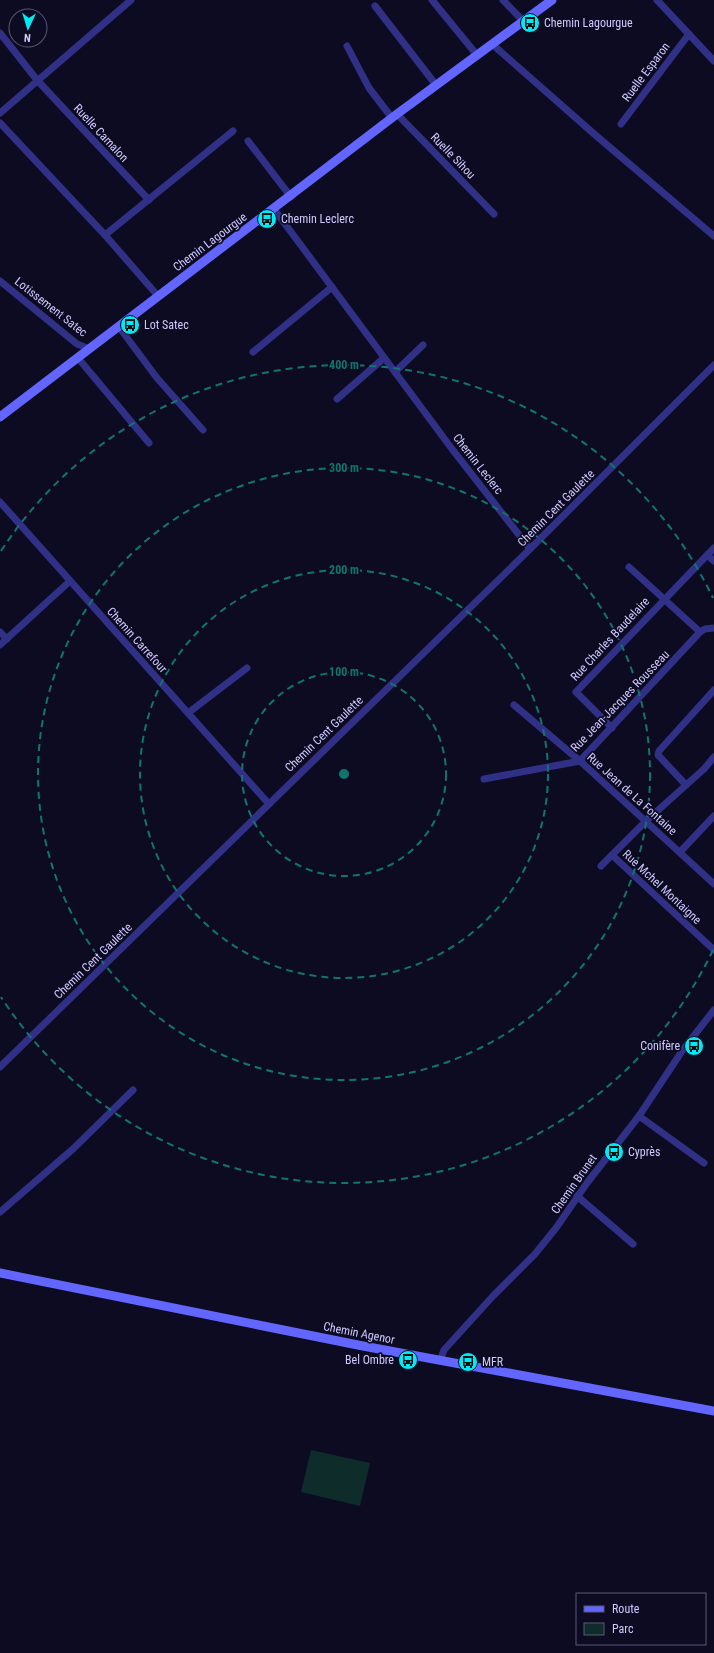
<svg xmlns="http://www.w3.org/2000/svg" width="714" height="1653" font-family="'Roboto Condensed',sans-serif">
<rect width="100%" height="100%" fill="#0d0b22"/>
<path fill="#0d2c2a" d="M 311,1450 L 370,1463 L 360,1506 L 301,1492 Z"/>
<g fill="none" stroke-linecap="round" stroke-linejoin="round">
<g stroke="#303186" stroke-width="7">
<path d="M 432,0 L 477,55"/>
<path d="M 503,0 L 523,21"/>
<path d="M 657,0 L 714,61"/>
<path d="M 375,6 L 436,85"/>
<path d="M 0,33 L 37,80 L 149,200"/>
<path d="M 492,44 L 593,133 L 714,236"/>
<path d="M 347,46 L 369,88 L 392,118"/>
<path d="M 0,113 L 131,0"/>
<path d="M 397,114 L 494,214"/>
<path d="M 0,123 L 105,235 L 158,296"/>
<path d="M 621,124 L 689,34"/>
<path d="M 248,141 L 291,197"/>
<path d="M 274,209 L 452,449 L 530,549"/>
<path d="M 105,235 L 233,131"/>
<path d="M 0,281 L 77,344 L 90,349"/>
<path d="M 119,327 L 157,378 L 203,430"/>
<path d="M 253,352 L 332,287"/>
<path d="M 78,358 L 149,443"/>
<path d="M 395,372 L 423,345"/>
<path d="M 337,399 L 384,358"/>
<path d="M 0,502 L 269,804"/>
<path d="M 707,555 L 714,561"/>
<path d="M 629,567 L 700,632"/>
<path d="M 0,632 L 7,639"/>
<path d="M 0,645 L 70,581"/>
<path d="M 514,705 L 580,761 L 714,884"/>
<path d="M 188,713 L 247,668"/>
<path d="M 612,728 L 576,692 L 714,548"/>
<path d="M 484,779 L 580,761 L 700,632 L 705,629 L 714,628"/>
<path d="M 686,785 L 658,755 L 659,751 L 714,690"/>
<path d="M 680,852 L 714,816"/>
<path d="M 612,855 L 714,950"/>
<path d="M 601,866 L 646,821 L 704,769 L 714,757"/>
<path d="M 0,1067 L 530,549 L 714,365"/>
<path d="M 639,1116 L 704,1163"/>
<path d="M 577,1196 L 633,1244"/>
<path d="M 0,1212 L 73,1149 L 133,1090"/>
<path d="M 440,1361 L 444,1350 L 493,1296 L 535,1254 L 556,1228 L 587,1183 L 639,1116 L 682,1051 L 714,1010"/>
</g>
<g stroke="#6266ff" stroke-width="9">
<path d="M 0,417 L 397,114 L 552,0"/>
<path d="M 0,1273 L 363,1346 L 714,1411"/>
</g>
</g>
<g fill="none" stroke="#0f766e" stroke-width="2" stroke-dasharray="7 5">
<circle cx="344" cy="774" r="102"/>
<circle cx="344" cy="774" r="204"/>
<circle cx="344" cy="774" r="306"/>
<path d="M713 950A409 409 0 0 1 1 997M1 551A409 409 0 0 1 713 598"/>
</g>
<defs>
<symbol id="bus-disc" viewBox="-11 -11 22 22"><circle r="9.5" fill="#00eaf6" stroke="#0d0b22"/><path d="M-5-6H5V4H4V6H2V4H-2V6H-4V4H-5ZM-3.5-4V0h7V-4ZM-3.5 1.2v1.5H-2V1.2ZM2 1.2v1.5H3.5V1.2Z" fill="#111"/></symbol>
</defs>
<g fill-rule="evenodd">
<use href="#bus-disc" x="519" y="12" width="22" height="22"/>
<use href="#bus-disc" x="256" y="208" width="22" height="22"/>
<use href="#bus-disc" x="119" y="314" width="22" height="22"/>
<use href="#bus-disc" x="683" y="1035" width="22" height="22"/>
<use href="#bus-disc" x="603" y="1141" width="22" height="22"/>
<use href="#bus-disc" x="397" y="1349" width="22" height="22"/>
<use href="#bus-disc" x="457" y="1351" width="22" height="22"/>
</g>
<g text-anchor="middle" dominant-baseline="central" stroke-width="3.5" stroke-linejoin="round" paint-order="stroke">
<g font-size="12" fill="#cfcbff" stroke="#0d0b22" text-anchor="start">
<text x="544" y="23">Chemin Lagourgue</text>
<text x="281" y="219">Chemin Leclerc</text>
<text x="144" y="325">Lot Satec</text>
<text x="680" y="1046" text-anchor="end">Conifère</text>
<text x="628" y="1152">Cyprès</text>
<text x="394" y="1360" text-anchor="end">Bel Ombre</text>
<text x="482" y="1362">MFR</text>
</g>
<g font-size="12" fill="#cfcbff" stroke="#0d0b22">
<text transform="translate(646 72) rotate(-53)">Ruelle Esparon</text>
<text transform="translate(101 133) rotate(47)">Ruelle Camalon</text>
<text transform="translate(453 156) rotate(46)">Ruelle Sihou</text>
<text transform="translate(210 242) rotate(-37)">Chemin Lagourgue</text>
<text transform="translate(51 307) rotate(38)">Lotissement Satec</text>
<text transform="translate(478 464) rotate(52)">Chemin Leclerc</text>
<text transform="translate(556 508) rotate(-45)">Chemin Cent Gaulette</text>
<text transform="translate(610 639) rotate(-47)">Rue Charles Baudelaire</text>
<text transform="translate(137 640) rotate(48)">Chemin Carrefour</text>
<text transform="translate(620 701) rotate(-46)">Rue Jean-Jacques Rousseau</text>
<text transform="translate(324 734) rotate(-44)">Chemin Cent Gaulette</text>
<text transform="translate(632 794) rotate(42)">Rue Jean de La Fontaine</text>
<text transform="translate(662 887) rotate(43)">Rue Mchel Montaigne</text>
<text transform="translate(93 961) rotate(-44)">Chemin Cent Gaulette</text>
<text transform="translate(574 1184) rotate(-55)">Chemin Brunet</text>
<text transform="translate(359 1333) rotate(11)">Chemin Agenor</text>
</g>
</g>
<circle cx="344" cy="774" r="6" fill="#0f766e" stroke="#0d0b22" stroke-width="2"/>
<g font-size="12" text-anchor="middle" font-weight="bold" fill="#0f766e" stroke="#0d0b22" stroke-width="3.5" stroke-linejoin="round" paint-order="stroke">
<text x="344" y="369">400 m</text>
<text x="344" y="472">300 m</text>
<text x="344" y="574">200 m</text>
<text x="344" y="676">100 m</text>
</g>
<rect x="576" y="1593" width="130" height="52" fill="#0d0b22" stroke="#5b587a"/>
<rect x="584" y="1606" width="20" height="6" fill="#6266ff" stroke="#5b587a"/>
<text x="612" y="1613" font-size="12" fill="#cfcbff">Route</text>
<rect x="584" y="1623" width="20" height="12" fill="#0d2c2a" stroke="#5b587a"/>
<text x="612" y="1633" font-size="12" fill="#cfcbff">Parc</text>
<g transform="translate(28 28) rotate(184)"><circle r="19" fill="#0d0b22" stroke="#5b587a"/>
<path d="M0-3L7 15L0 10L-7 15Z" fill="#00eaf6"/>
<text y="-6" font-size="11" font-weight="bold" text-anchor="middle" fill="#cfcbff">N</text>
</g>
</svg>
